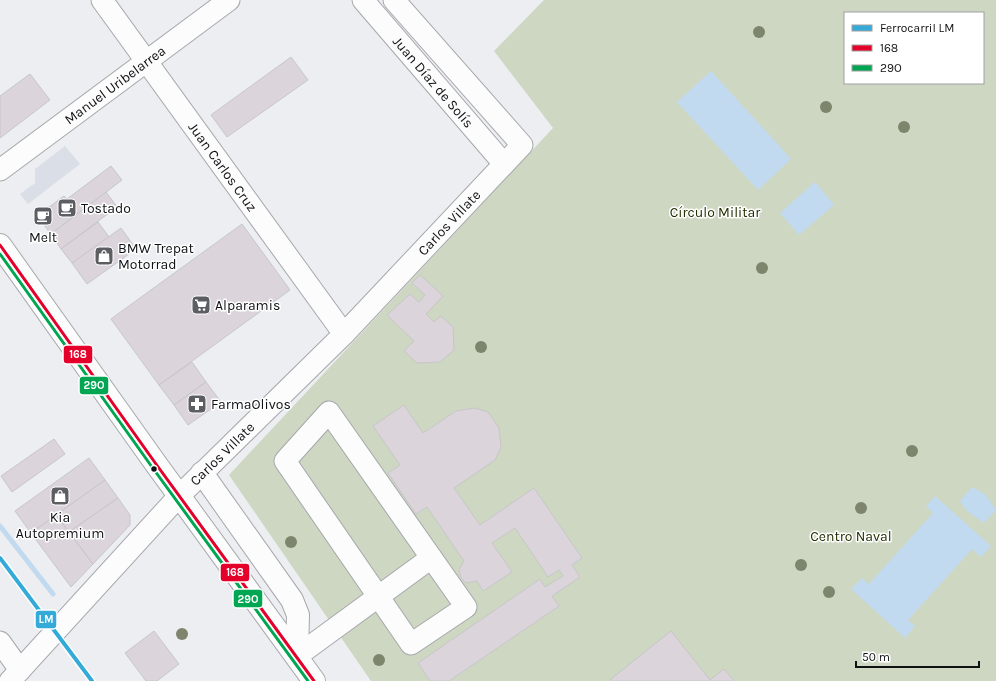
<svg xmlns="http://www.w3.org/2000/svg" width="996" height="681" font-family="Karla,sans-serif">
<rect width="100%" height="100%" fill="#eceef1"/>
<path fill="#dadfe7" d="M 65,146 L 80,164 L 28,204 L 20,194 L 35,183 L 35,169 Z"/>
<path fill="#ced7c2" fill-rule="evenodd" d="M 544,0 L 996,0 L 996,681 L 371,681 L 229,475 L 553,128 L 494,51 ZM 845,13 L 983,13 L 983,83 L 845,83 Z"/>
<g fill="#c1daf0">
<path d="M 711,71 L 791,159 L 758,190 L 677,102 Z"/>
<path d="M 815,182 L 834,205 L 799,235 L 780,213 Z"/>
<path d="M 972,487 L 985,494 L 996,510 L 984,523 L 967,511 L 960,501 Z"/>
<path d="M 935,496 L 991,546 L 981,557 L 972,549 L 908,620 L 915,626 L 905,638 L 851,589 L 862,578 L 869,584 L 933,513 L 926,506 Z"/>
</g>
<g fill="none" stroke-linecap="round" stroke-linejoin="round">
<path stroke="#c1daf0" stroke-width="5" d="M 0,526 L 53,594"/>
</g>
<g fill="#dbd4da" stroke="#c7c6c9">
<path d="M 291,57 L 308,80 L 227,137 L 211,115 Z"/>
<path d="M 30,74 L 50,100 L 0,138 L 0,96 Z"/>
<path d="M 111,166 L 122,180 L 51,234 L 37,216 L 64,196 L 67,199 Z"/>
<path d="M 106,192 L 117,207 L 61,249 L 51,234 Z"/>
<path d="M 98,222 L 109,237 L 72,263 L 61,249 Z"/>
<path d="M 242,224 L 290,290 L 159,385 L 111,319 Z"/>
<path d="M 121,228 L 136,249 L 87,284 L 72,263 Z"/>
<path d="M 420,275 L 443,296 L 426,314 L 434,322 L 441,316 L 453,327 L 454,350 L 440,362 L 417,363 L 404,351 L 414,341 L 387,315 L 410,294 L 419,302 L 425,295 L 412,283 Z"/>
<path d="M 192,362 L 206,382 L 174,405 L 159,385 Z"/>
<path d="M 206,382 L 221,402 L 188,425 L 174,405 Z"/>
<path d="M 404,405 L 423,433 L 456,411 L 475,408 L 488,412 L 499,428 L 501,447 L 495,460 L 454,488 L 480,525 L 534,488 L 582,558 L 572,565 L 580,577 L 552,596 L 559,606 L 449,681 L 430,681 L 418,663 L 540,579 L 545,587 L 563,576 L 559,570 L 548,577 L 515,528 L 492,543 L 512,572 L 483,591 L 477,581 L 466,583 L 461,578 L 459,570 L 464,561 L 427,507 L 416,514 L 388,473 L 400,465 L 373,426 Z"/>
<path d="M 54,439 L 65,454 L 12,492 L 1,476 Z"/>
<path d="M 89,458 L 105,480 L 31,533 L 15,511 Z"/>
<path d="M 105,480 L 118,498 L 69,532 L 56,515 Z"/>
<path d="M 118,498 L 130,515 L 130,525 L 93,564 L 69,532 Z"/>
<path d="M 56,515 L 93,564 L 71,587 L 31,533 Z"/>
<path d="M 154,631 L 179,664 L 157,681 L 146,681 L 125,653 Z"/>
<path d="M 671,631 L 710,680 L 724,669 L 734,681 L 613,681 L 611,679 Z"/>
</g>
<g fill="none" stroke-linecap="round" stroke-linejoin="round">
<defs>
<g id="minor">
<path id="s1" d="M 102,0 L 344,334"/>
<path id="s2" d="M 363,0 L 504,164"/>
<path id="s3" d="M 0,170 L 229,0"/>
<path d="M 329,412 L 466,607 L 411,644 L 285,461 Z"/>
<path d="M 0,642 L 20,670"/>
<path d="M 297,656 L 431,558"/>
<path id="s4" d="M 10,681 L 179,496 L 344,334 L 522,145 L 394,0"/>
</g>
<g id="major">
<path d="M 0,245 L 156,464 L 314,681"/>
<path d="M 202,473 L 292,600 L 298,615 L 297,656"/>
</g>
</defs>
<use href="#minor" stroke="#a6a8ab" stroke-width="23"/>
<use href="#major" stroke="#a6a8ab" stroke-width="24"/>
<use href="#minor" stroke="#fcfcfd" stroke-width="21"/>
<use href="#major" stroke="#fcfcfd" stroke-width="22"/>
<defs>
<path id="bus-1" d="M 0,245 L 156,464 L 314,681"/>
<path id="bus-2" d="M 0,254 L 152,467 L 308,681"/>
</defs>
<use href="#bus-1" stroke="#fff" stroke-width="6"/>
<use href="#bus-2" stroke="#fff" stroke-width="6"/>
<use href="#bus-1" stroke="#e4002b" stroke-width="3"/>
<use href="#bus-2" stroke="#00a651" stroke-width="3"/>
<defs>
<path id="rail-1" d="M 0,558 L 92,681"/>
</defs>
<use href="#rail-1" stroke="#fff" stroke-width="7"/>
<use href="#rail-1" stroke="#33aad7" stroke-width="4"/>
</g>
<g fill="#7d856d">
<circle cx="759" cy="32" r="6"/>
<circle cx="826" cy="107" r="6"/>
<circle cx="904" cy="127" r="6"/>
<circle cx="762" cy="268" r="6"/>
<circle cx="481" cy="347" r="6"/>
<circle cx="912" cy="451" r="6"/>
<circle cx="861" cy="508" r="6"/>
<circle cx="291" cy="542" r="6"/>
<circle cx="801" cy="565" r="6"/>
<circle cx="829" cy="592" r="6"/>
<circle cx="182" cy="634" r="6"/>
<circle cx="379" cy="660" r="6"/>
</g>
<defs>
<symbol id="cafe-square" viewBox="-11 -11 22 22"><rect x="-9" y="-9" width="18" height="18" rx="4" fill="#5d5e61" stroke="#fff"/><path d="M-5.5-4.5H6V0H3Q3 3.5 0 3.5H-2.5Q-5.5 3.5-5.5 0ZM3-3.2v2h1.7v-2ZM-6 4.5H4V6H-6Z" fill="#fff"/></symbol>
<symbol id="shop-square" viewBox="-11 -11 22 22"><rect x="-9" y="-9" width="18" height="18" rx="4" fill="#5d5e61" stroke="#fff"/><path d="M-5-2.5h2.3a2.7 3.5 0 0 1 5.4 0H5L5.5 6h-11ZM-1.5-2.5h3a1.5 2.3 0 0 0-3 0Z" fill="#fff"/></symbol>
<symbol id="supermarket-square" viewBox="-11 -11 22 22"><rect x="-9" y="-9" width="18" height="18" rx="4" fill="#5d5e61" stroke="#fff"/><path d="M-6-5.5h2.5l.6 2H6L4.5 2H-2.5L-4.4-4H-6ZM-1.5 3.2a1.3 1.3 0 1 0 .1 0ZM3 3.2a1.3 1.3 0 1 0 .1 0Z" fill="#fff"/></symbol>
<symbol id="pharmacy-square" viewBox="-11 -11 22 22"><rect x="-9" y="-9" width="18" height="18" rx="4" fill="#5d5e61" stroke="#fff"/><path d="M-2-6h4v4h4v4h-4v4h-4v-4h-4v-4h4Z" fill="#fff"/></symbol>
</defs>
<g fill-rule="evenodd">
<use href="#cafe-square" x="56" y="197" width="22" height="22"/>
<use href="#cafe-square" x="32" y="205" width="22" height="22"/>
<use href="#shop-square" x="93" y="245" width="22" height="22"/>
<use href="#supermarket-square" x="190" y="294" width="22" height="22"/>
<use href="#pharmacy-square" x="186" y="393" width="22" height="22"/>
<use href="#shop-square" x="49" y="485" width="22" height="22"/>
</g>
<circle fill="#101113" stroke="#fff" stroke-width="1.5" cx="154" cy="469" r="3.5"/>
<g text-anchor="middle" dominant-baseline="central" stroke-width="3" stroke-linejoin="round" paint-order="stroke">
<g font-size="14" fill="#101113" stroke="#fff">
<text stroke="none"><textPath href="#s2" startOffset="108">Juan Díaz de Solís</textPath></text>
<text stroke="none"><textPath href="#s3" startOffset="143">Manuel Uribelarrea</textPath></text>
<text stroke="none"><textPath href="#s1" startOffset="206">Juan Carlos Cruz</textPath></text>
<text stroke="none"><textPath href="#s4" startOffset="635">Carlos Villate</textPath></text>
<text stroke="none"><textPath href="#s4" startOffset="311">Carlos Villate</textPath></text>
</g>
<g font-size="14" fill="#101113" stroke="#fff" text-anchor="start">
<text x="81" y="208">Tostado</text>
<text x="43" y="237" text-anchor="middle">Melt</text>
<text x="118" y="248">BMW Trepat<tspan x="118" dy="16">Motorrad</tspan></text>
<text x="215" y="305">Alparamis</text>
<text x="211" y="404">FarmaOlivos</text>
<text x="60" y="517" text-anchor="middle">Kia<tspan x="60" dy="16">Autopremium</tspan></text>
</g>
<g font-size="14" fill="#222f01" stroke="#fff">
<text x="715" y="212">Círculo Militar</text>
<text x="851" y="536">Centro Naval</text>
</g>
</g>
<g stroke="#fff" stroke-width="1.5">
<rect x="63" y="345" width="30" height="19" rx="4" fill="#e4002b"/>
<rect x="79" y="376" width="30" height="19" rx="4" fill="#00a651"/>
<rect x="220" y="563" width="30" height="19" rx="4" fill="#e4002b"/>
<rect x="233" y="589" width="30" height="19" rx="4" fill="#00a651"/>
<rect x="35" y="610" width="22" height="19" rx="4" fill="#33aad7"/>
</g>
<g font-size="11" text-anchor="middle" font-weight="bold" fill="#fff">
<text x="78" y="358">168</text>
<text x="94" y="389">29O</text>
<text x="235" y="576">168</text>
<text x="248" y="603">29O</text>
<text x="46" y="623">LM</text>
</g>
<rect x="844" y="12" width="140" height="72" fill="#ffffff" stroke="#9fa0a1"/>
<rect x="852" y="25" width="20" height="6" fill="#33aad7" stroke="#9fa0a1"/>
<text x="880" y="32" font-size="12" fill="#101113">Ferrocarril LM</text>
<rect x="852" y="45" width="20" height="6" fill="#e4002b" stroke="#9fa0a1"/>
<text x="880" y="52" font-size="12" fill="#101113">168</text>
<rect x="852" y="65" width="20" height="6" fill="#00a651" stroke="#9fa0a1"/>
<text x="880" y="72" font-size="12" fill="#101113">29O</text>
<path d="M856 661v6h123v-6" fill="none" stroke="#101113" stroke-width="2"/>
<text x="862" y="661" font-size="12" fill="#101113" stroke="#ffffff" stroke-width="3" paint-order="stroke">50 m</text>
</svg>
